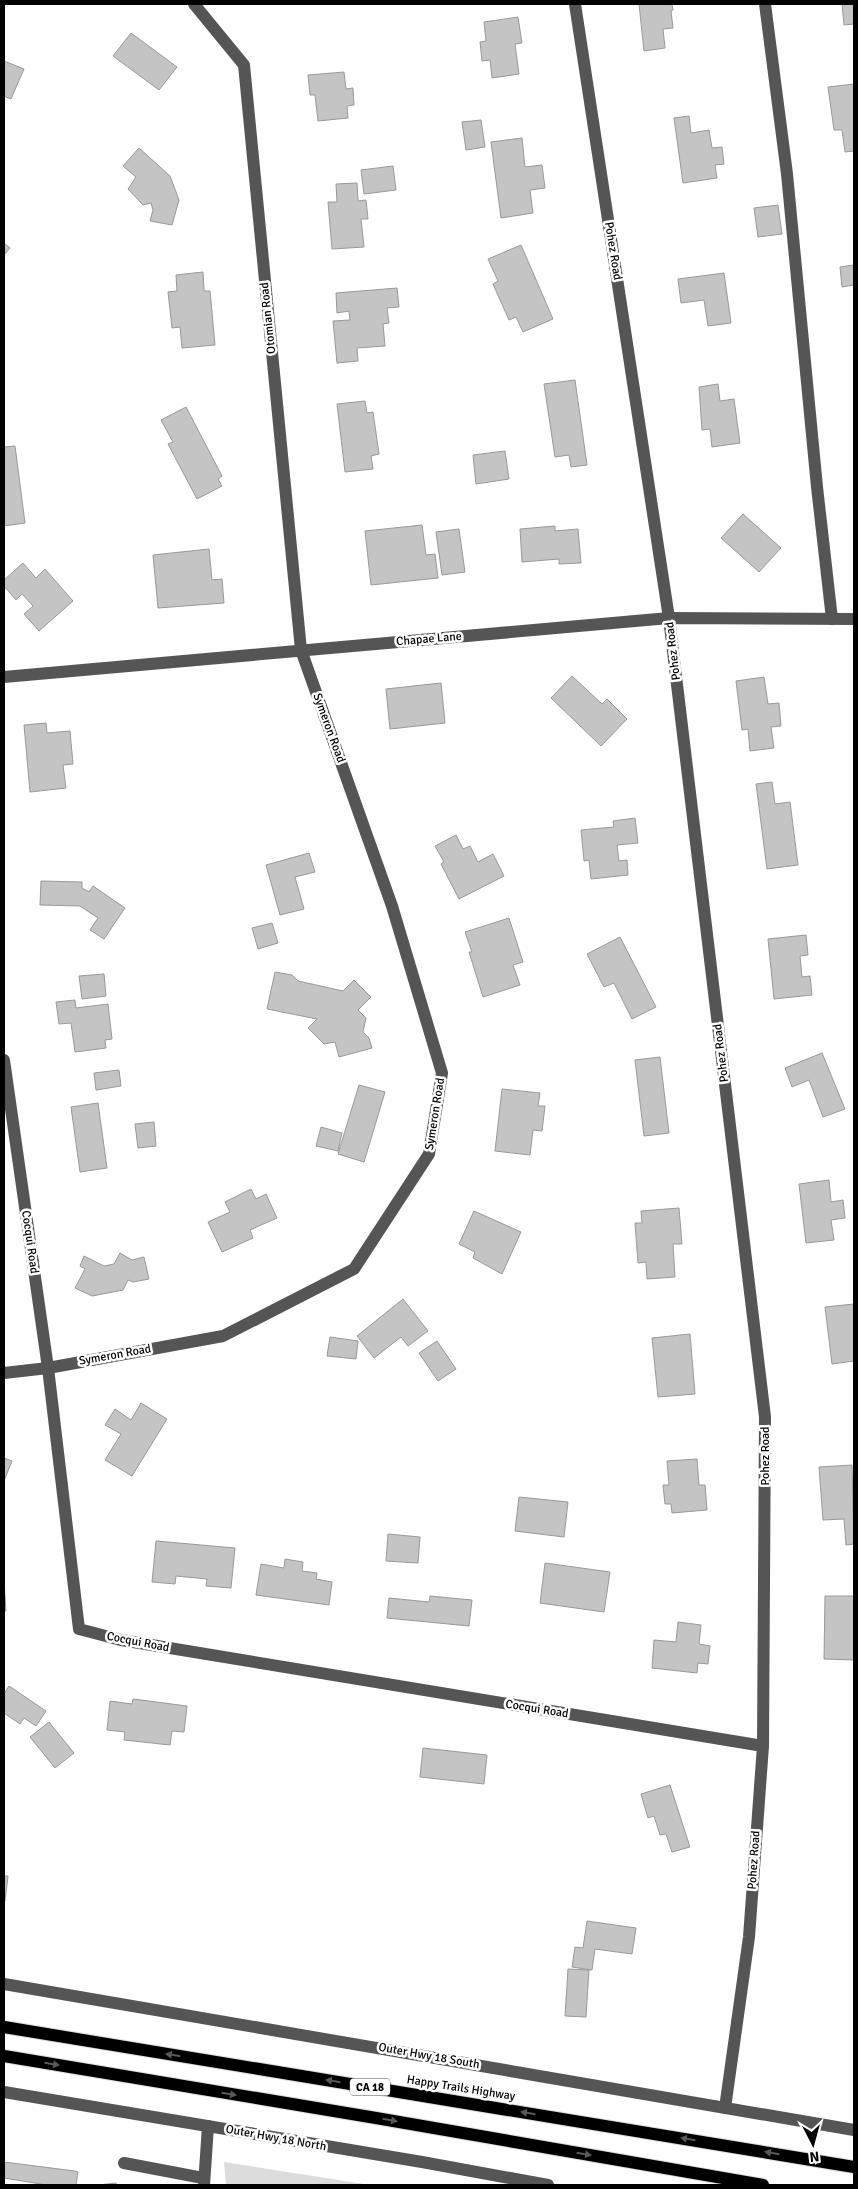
<svg xmlns="http://www.w3.org/2000/svg" width="858" height="2189" font-family="Signika,sans-serif">
<rect width="100%" height="100%" fill="#fff"/>
<path fill="#dcdcdc" d="M 224,2162 L 370,2185 L 226,2185 Z"/>
<g fill="#c4c4c4" stroke="#999">
<path d="M 639,4 L 672,4 L 673,10 L 671,11 L 673,28 L 663,29 L 665,48 L 644,51 Z"/>
<path d="M 842,4 L 854,4 L 854,24 L 844,25 Z"/>
<path d="M 518,17 L 522,43 L 515,44 L 519,74 L 492,78 L 490,60 L 482,61 L 480,42 L 486,41 L 484,22 Z"/>
<path d="M 131,33 L 177,67 L 159,90 L 113,56 Z"/>
<path d="M 4,61 L 24,69 L 11,99 L 4,96 Z"/>
<path d="M 344,72 L 346,89 L 353,88 L 354,105 L 347,106 L 348,118 L 318,121 L 315,95 L 310,95 L 308,75 Z"/>
<path d="M 854,84 L 854,151 L 845,152 L 842,130 L 834,130 L 828,87 Z"/>
<path d="M 689,116 L 691,133 L 709,130 L 712,148 L 722,147 L 724,164 L 715,165 L 717,178 L 683,183 L 674,118 Z"/>
<path d="M 481,120 L 485,147 L 466,150 L 462,122 Z"/>
<path d="M 522,138 L 525,167 L 542,165 L 545,188 L 530,190 L 533,213 L 501,218 L 491,142 Z"/>
<path d="M 139,148 L 170,176 L 179,200 L 172,225 L 150,221 L 153,210 L 151,203 L 143,205 L 128,189 L 136,177 L 123,166 Z"/>
<path d="M 393,166 L 396,190 L 364,194 L 361,170 Z"/>
<path d="M 357,183 L 358,201 L 366,200 L 368,219 L 361,219 L 364,247 L 332,249 L 328,202 L 337,202 L 336,184 Z"/>
<path d="M 778,205 L 782,234 L 758,237 L 754,208 Z"/>
<path d="M 4,243 L 10,248 L 4,255 Z"/>
<path d="M 521,245 L 553,319 L 523,332 L 516,317 L 509,320 L 493,284 L 498,281 L 488,259 Z"/>
<path d="M 854,265 L 854,285 L 842,287 L 840,267 Z"/>
<path d="M 203,272 L 204,291 L 210,291 L 215,345 L 182,348 L 180,327 L 172,328 L 168,292 L 177,291 L 176,275 Z"/>
<path d="M 724,273 L 731,323 L 708,326 L 704,300 L 681,303 L 678,279 Z"/>
<path d="M 397,288 L 399,307 L 387,308 L 389,323 L 383,324 L 385,346 L 357,348 L 358,361 L 337,363 L 333,321 L 350,320 L 349,311 L 337,313 L 336,293 Z"/>
<path d="M 575,380 L 587,465 L 571,467 L 569,455 L 555,457 L 544,384 Z"/>
<path d="M 718,384 L 720,401 L 734,399 L 740,443 L 712,447 L 710,429 L 702,430 L 699,387 Z"/>
<path d="M 365,401 L 367,413 L 373,412 L 379,454 L 371,456 L 373,469 L 345,472 L 337,404 Z"/>
<path d="M 186,407 L 222,476 L 218,479 L 222,486 L 197,499 L 168,444 L 173,442 L 161,420 Z"/>
<path d="M 15,446 L 25,523 L 4,526 L 4,447 Z"/>
<path d="M 505,451 L 509,479 L 476,484 L 473,455 Z"/>
<path d="M 743,514 L 781,548 L 759,572 L 721,538 Z"/>
<path d="M 422,525 L 426,555 L 435,554 L 438,578 L 371,585 L 365,531 Z"/>
<path d="M 555,526 L 555,531 L 578,529 L 581,563 L 559,564 L 559,559 L 522,562 L 520,529 Z"/>
<path d="M 459,529 L 465,572 L 442,575 L 436,532 Z"/>
<path d="M 209,549 L 212,580 L 222,579 L 224,603 L 158,608 L 153,555 Z"/>
<path d="M 23,563 L 36,578 L 45,569 L 73,601 L 39,631 L 24,614 L 33,606 L 22,594 L 16,600 L 4,586 L 4,580 Z"/>
<path d="M 572,676 L 602,704 L 607,699 L 627,719 L 601,746 L 551,698 Z"/>
<path d="M 764,677 L 768,704 L 779,703 L 781,726 L 771,727 L 774,748 L 750,751 L 748,729 L 742,730 L 736,681 Z"/>
<path d="M 441,683 L 445,723 L 390,729 L 386,689 Z"/>
<path d="M 46,723 L 47,733 L 70,731 L 73,764 L 63,765 L 66,788 L 30,792 L 24,725 Z"/>
<path d="M 772,782 L 775,804 L 790,802 L 798,865 L 767,869 L 756,784 Z"/>
<path d="M 635,818 L 638,843 L 617,845 L 619,861 L 627,860 L 628,875 L 591,879 L 589,860 L 584,861 L 581,830 L 614,827 L 613,821 Z"/>
<path d="M 456,835 L 463,849 L 470,846 L 478,862 L 493,854 L 504,876 L 459,899 L 441,864 L 444,862 L 435,846 Z"/>
<path d="M 309,853 L 315,872 L 295,877 L 304,909 L 280,915 L 266,865 Z"/>
<path d="M 41,881 L 82,882 L 82,888 L 89,892 L 93,886 L 125,908 L 104,939 L 90,930 L 98,918 L 80,906 L 40,905 Z"/>
<path d="M 509,918 L 523,962 L 513,965 L 520,985 L 483,997 L 469,952 L 472,952 L 465,932 Z"/>
<path d="M 272,923 L 278,943 L 258,949 L 252,928 Z"/>
<path d="M 806,935 L 808,955 L 800,956 L 802,977 L 810,976 L 812,995 L 774,999 L 768,939 Z"/>
<path d="M 620,937 L 656,1007 L 632,1019 L 614,983 L 604,987 L 587,954 Z"/>
<path d="M 275,972 L 292,975 L 298,981 L 343,991 L 354,980 L 371,997 L 358,1010 L 366,1018 L 363,1032 L 369,1038 L 372,1048 L 339,1057 L 335,1042 L 324,1044 L 308,1028 L 317,1019 L 267,1009 Z"/>
<path d="M 104,974 L 106,996 L 82,999 L 79,976 Z"/>
<path d="M 75,1000 L 76,1008 L 108,1004 L 112,1039 L 105,1040 L 106,1048 L 75,1052 L 71,1023 L 59,1024 L 56,1002 Z"/>
<path d="M 822,1053 L 845,1109 L 823,1117 L 809,1080 L 792,1087 L 785,1068 Z"/>
<path d="M 660,1057 L 669,1133 L 644,1136 L 635,1060 Z"/>
<path d="M 119,1070 L 121,1086 L 96,1090 L 94,1073 Z"/>
<path d="M 359,1085 L 385,1092 L 364,1162 L 338,1154 Z"/>
<path d="M 502,1089 L 540,1093 L 538,1106 L 545,1106 L 542,1131 L 533,1130 L 530,1155 L 495,1151 Z"/>
<path d="M 98,1103 L 107,1168 L 80,1172 L 71,1107 Z"/>
<path d="M 154,1122 L 156,1146 L 138,1148 L 135,1124 Z"/>
<path d="M 321,1127 L 342,1133 L 338,1151 L 316,1146 Z"/>
<path d="M 829,1180 L 831,1202 L 843,1200 L 845,1218 L 831,1220 L 834,1240 L 806,1243 L 799,1184 Z"/>
<path d="M 251,1189 L 256,1199 L 266,1194 L 277,1218 L 250,1230 L 253,1238 L 222,1252 L 208,1222 L 230,1212 L 225,1202 Z"/>
<path d="M 679,1208 L 682,1244 L 673,1244 L 675,1277 L 647,1279 L 646,1262 L 638,1263 L 635,1223 L 642,1223 L 641,1211 Z"/>
<path d="M 474,1211 L 521,1232 L 502,1274 L 473,1258 L 475,1252 L 459,1244 Z"/>
<path d="M 120,1253 L 132,1260 L 144,1257 L 149,1279 L 133,1282 L 128,1280 L 123,1290 L 92,1296 L 75,1288 L 85,1269 L 80,1266 L 84,1256 L 104,1266 L 114,1264 Z"/>
<path d="M 403,1299 L 428,1331 L 408,1346 L 401,1337 L 374,1358 L 357,1336 Z"/>
<path d="M 854,1304 L 854,1361 L 832,1364 L 825,1307 Z"/>
<path d="M 690,1334 L 695,1394 L 658,1397 L 652,1338 Z"/>
<path d="M 330,1337 L 358,1341 L 356,1359 L 327,1356 Z"/>
<path d="M 437,1341 L 456,1369 L 438,1381 L 419,1353 Z"/>
<path d="M 141,1403 L 167,1419 L 132,1476 L 105,1460 L 121,1434 L 105,1425 L 115,1409 L 131,1420 Z"/>
<path d="M 4,1458 L 12,1461 L 4,1481 Z"/>
<path d="M 697,1459 L 699,1485 L 705,1485 L 707,1510 L 672,1513 L 671,1504 L 665,1504 L 663,1485 L 669,1485 L 667,1461 Z"/>
<path d="M 852,1465 L 854,1544 L 846,1545 L 844,1519 L 823,1520 L 819,1467 Z"/>
<path d="M 519,1497 L 568,1502 L 564,1537 L 515,1531 Z"/>
<path d="M 388,1534 L 420,1537 L 418,1563 L 386,1561 Z"/>
<path d="M 156,1541 L 235,1548 L 231,1588 L 206,1586 L 207,1579 L 176,1576 L 175,1584 L 152,1582 Z"/>
<path d="M 285,1559 L 303,1562 L 302,1571 L 317,1573 L 316,1579 L 332,1582 L 329,1605 L 256,1595 L 261,1564 L 284,1568 Z"/>
<path d="M 545,1563 L 610,1572 L 604,1612 L 540,1603 Z"/>
<path d="M 4,1582 L 6,1611 L 4,1611 Z"/>
<path d="M 430,1596 L 472,1600 L 469,1626 L 387,1618 L 389,1598 L 429,1602 Z"/>
<path d="M 825,1596 L 854,1596 L 854,1660 L 824,1659 Z"/>
<path d="M 678,1622 L 701,1625 L 699,1644 L 710,1646 L 708,1664 L 698,1663 L 697,1673 L 652,1668 L 654,1640 L 676,1642 Z"/>
<path d="M 9,1686 L 46,1711 L 36,1726 L 24,1718 L 20,1724 L 4,1713 L 4,1694 Z"/>
<path d="M 133,1699 L 187,1706 L 184,1732 L 172,1731 L 170,1745 L 124,1740 L 125,1732 L 107,1730 L 110,1701 L 132,1704 Z"/>
<path d="M 49,1722 L 74,1753 L 55,1768 L 30,1737 Z"/>
<path d="M 423,1748 L 487,1755 L 484,1784 L 420,1777 Z"/>
<path d="M 670,1785 L 690,1847 L 672,1852 L 666,1834 L 660,1835 L 654,1816 L 648,1818 L 641,1794 Z"/>
<path d="M 4,1876 L 8,1876 L 5,1901 L 4,1901 Z"/>
<path d="M 587,1921 L 636,1928 L 632,1954 L 595,1949 L 592,1970 L 572,1967 L 575,1947 L 583,1948 Z"/>
<path d="M 568,1969 L 589,1970 L 586,2017 L 565,2016 Z"/>
<path d="M 4,2162 L 75,2171 L 78,2172 L 76,2185 L 47,2185 L 4,2178 Z"/>
<path d="M 116,2183 L 117,2185 L 98,2185 Z"/>
</g>
<g fill="none" stroke-linecap="round" stroke-linejoin="round">
<defs>
<g id="major">
<path d="M 4,2027 L 854,2167"/>
<path d="M 4,2056 L 376,2118 L 763,2185"/>
</g>
</defs>
<use href="#major" stroke="#dbdbdb" stroke-width="14"/>
<g stroke="#555" stroke-width="12">
<path d="M 575,4 L 669,618 L 765,1417 L 763,1746 L 749,1937 L 725,2108"/>
<path d="M 765,4 L 787,174 L 817,487 L 832,619"/>
<path d="M 4,677 L 669,618 L 854,619"/>
<path d="M 4,1060 L 48,1368 L 79,1629 L 121,1640 L 763,1746"/>
<path d="M 4,1373 L 48,1368 L 223,1336 L 354,1269 L 429,1154 L 442,1073 L 392,906 L 301,650 L 244,65 L 194,4"/>
<path d="M 4,1984 L 854,2130"/>
<path d="M 4,2092 L 422,2162 L 548,2185"/>
<path d="M 124,2163 L 203,2178"/>
<path d="M 204,2185 L 208,2126"/>
</g>
<use href="#major" stroke="#000" stroke-width="12"/>
</g>
<defs><path id="oneway-solid" d="M-6-.8H1V-3.2L6.5 0L1 3.2V.8H-6Z" transform="scale(1.25)"/></defs>
<g fill="#595959">
<use href="#oneway-solid" transform="translate(173 2055) rotate(-171)"/>
<use href="#oneway-solid" transform="translate(52 2064) rotate(9)"/>
<use href="#oneway-solid" transform="translate(333 2081) rotate(-171)"/>
<use href="#oneway-solid" transform="translate(229 2094) rotate(9)"/>
<use href="#oneway-solid" transform="translate(528 2113) rotate(-171)"/>
<use href="#oneway-solid" transform="translate(390 2120) rotate(10)"/>
<use href="#oneway-solid" transform="translate(688 2139) rotate(-171)"/>
<use href="#oneway-solid" transform="translate(772 2153) rotate(-170)"/>
<use href="#oneway-solid" transform="translate(584 2154) rotate(10)"/>
</g>
<g text-anchor="middle" dominant-baseline="central" stroke-width="5" stroke-linejoin="round" paint-order="stroke">
<rect fill="#fff" stroke="#4c4c4c" stroke-width="1" x="350" y="2078.5" width="40" height="17" rx="4"/>
<g font-size="11" font-weight="bold" fill="#000">
<text x="370" y="2087">CA 18</text>
</g>
<g font-size="12" fill="#000" stroke="#fff">
<text transform="translate(613 251) rotate(81)">Pohez Road</text>
<text transform="translate(268 318) rotate(-96)">Otomian Road</text>
<text transform="translate(429 639) rotate(-5)">Chapae Lane</text>
<text transform="translate(673 651) rotate(-97)">Pohez Road</text>
<text transform="translate(329 728) rotate(70)">Symeron Road</text>
<text transform="translate(721 1053) rotate(-97)">Pohez Road</text>
<text transform="translate(435 1114) rotate(-81)">Symeron Road</text>
<text transform="translate(30 1242) rotate(82)">Cocqui Road</text>
<text transform="translate(115 1355) rotate(-10)">Symeron Road</text>
<text transform="translate(765 1456) rotate(-90)">Pohez Road</text>
<text transform="translate(138 1642) rotate(11)">Cocqui Road</text>
<text transform="translate(537 1709) rotate(9)">Cocqui Road</text>
<text transform="translate(754 1860) rotate(-86)">Pohez Road</text>
<text transform="translate(429 2056) rotate(10)">Outer Hwy 18 South</text>
<text transform="translate(461 2088) rotate(9)">Happy Trails Highway</text>
<text transform="translate(276 2138) rotate(10)">Outer Hwy 18 North</text>
</g>
</g>
<rect width="858" height="2189" fill="none" stroke="#000000" stroke-width="10"/>
<g transform="translate(813 2144) rotate(174)" stroke="#ffffff" stroke-width="4" paint-order="stroke">
<path d="M0-4L9 19L0 12L-9 19Z" fill="#000000"/>
<text y="-8" font-size="14" font-weight="bold" text-anchor="middle" fill="#000000">N</text>
</g>
</svg>
